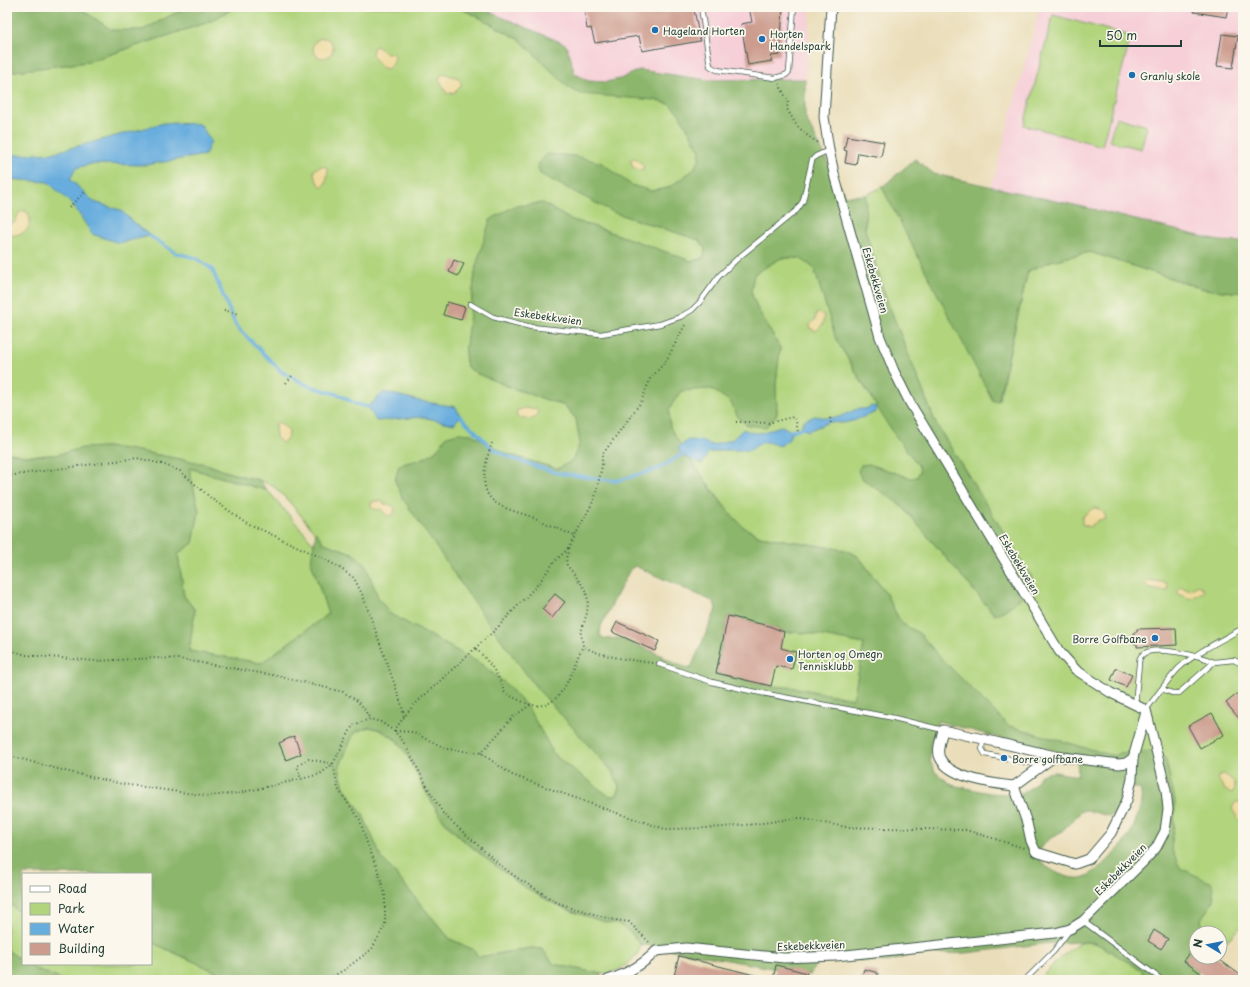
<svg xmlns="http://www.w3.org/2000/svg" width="1250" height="987" font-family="'Playpen Sans',sans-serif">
<rect width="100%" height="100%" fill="#fbf7ec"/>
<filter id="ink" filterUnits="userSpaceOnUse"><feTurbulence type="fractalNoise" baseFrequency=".025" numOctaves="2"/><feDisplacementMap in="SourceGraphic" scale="8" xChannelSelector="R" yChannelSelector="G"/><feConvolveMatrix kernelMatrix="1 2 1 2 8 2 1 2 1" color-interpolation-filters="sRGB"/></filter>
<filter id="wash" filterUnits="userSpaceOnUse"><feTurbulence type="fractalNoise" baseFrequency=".012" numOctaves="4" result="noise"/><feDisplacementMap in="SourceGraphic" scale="16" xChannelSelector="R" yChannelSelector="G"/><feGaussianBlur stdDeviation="0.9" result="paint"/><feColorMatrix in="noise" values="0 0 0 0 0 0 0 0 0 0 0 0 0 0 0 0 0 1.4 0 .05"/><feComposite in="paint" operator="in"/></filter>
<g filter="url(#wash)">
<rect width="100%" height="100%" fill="#eadeba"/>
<g fill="#f6cfd8">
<path d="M 478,7 L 811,7 L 805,79 L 708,80 L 639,70 L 620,79 L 606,82 L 588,81 L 574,73 L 570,55 L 564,44 Z"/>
<path d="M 1040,7 L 1243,7 L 1243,242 L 1219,241 L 1092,209 L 990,186 L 995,176 L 1003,144 Z"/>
</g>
<g fill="#b1d47d" stroke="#688858">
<path d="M 78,7 L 187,7 L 143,30 L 111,31 Z"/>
<path d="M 236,7 L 456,7 L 471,13 L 520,40 L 569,88 L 655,100 L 669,104 L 678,112 L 702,149 L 699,161 L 692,171 L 668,188 L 651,191 L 631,185 L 616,174 L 615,213 L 699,240 L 705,248 L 704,257 L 698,260 L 691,261 L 599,228 L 569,219 L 543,203 L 476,266 L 465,354 L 467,367 L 478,374 L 515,389 L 565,406 L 576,419 L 580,443 L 572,461 L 557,469 L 507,454 L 471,434 L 447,436 C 431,459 425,458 399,465 L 456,577 L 536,687 L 612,771 L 620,788 L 616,796 L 609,796 L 555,756 L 528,708 L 506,684 L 481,664 L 399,619 L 382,612 L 352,553 L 324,543 L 287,499 L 273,486 L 259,480 L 230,473 L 206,464 L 127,449 L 106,447 L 80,449 L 56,455 L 24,456 L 7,452 L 7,72 L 87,62 L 209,22 Z"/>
<path d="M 1053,15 L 1131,36 L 1102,146 L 1024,125 Z"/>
<path d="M 1116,117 L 1147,126 L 1141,149 L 1109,141 Z"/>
<path d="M 882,187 L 921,262 L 999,400 L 1028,271 L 1051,261 L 1090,252 L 1204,289 L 1243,293 L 1243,925 L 1220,947 L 1220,933 L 1204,933 L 1202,931 L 1201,919 L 1214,900 L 1180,868 L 1171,848 L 1174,825 L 1174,798 L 1165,757 L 1152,751 L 1120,753 L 1114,756 L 1009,726 L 913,630 L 901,623 L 886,594 L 859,557 L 845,550 L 760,536 L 743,527 L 729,512 L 684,451 L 670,436 L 669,409 L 677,393 L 687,388 L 712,387 L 777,414 L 776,384 L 780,348 L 757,308 L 751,292 L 754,274 L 781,258 L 800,258 L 814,268 L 836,339 L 865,388 L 919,466 L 926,474 L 895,501 L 901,505 L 994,614 L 969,476 L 936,424 L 886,298 L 865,229 L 866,195 Z"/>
<path d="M 189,468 L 268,491 L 314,544 L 311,561 L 328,614 L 261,663 L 189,651 L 195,610 L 184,596 L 178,554 L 193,543 L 199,511 Z"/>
<path d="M 728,616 L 769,626 L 784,632 L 808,633 L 864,644 L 853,700 L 797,688 L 771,686 L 716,673 Z"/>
<path d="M 369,727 C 402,734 410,760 423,787 C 428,796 434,806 440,815 C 451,832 469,845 484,857 C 511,878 539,899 571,911 C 582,915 594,919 606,922 C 610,923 614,922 618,924 C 626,927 636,936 640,944 C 641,959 615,974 602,974 C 598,974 556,965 554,964 C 549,961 545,953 542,949 L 531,948 L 479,957 L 477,955 L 474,950 L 450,939 L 381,857 L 363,815 L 344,787 L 339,768 L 350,742 L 353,735 L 358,731 Z"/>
<path d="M 7,902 L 23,915 L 23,961 L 7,950 Z"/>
<path d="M 151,942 L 234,980 L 63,980 L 35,969 L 27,964 L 151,964 Z"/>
<path d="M 1085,942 L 1098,944 L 1143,971 L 1140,980 L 1038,980 C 1050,969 1070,945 1085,942 Z"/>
</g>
<g fill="#8cb66c" stroke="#567a50" fill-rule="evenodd">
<path d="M 7,7 L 78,7 L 112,30 L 143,30 L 187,7 L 236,7 L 209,22 L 87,62 L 7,72 Z"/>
<path d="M 456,7 L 478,7 L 565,44 L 570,55 L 574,73 L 588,81 L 606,82 L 620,79 L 639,70 L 708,80 L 805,79 L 805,117 L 845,196 L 866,195 L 865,229 L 886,298 L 936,424 L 1031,576 L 1034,584 C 1026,594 1006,613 994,614 L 901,505 L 861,478 L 858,471 L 861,465 L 869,464 L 911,478 L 917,477 L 920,471 L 918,465 L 891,430 L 836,339 L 814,268 L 800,258 L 781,258 L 754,274 L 751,292 L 757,308 L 780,348 L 776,384 L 777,414 L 766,427 L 747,425 L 739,419 L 730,401 L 711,389 L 681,391 L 669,409 L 670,427 L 684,451 L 717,497 L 729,512 L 743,527 L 760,536 L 845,550 L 859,557 L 886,594 L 901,623 L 920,634 L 938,655 L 1009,726 L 1114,756 L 1120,753 L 1152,751 L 1165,757 L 1175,800 L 1174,825 L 1171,848 L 1180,868 L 1212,883 L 1214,900 L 1201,919 L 1202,931 L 1204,933 L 1196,933 L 1196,957 L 1211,957 L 1192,980 L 1140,980 L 1143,971 L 1098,944 L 1092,942 L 1049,943 L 966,953 L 910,955 L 888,962 L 847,960 L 816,963 L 810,975 L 640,944 L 632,934 L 617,923 L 608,923 L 572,911 L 555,904 L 521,885 L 504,872 L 460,837 L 441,817 L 424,788 L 413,763 L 397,740 L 379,729 L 369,727 L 358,731 L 353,735 L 339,768 L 344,787 L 363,815 L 381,857 L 450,939 L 474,950 L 477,955 L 479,957 L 531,948 L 542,949 L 554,964 L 602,974 L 597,980 L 234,980 L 151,942 L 151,874 L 23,874 L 23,915 L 7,902 L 7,452 L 24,456 L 56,455 L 82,448 L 106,447 L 127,449 L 206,464 L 230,473 L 259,480 L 268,491 L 189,468 L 199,511 L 193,543 L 178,554 L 184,596 L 195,610 L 189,651 L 261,663 L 328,614 L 311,561 L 316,532 L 324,543 L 352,553 L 365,563 L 378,597 L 389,613 L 481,664 L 506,684 L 528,708 L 555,756 L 609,796 L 616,796 L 620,788 L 612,771 L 536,687 L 482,614 L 403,499 L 395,481 L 399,465 L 425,458 L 437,450 L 447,436 L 458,433 L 471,434 L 507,454 L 557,469 L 572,461 L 580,443 L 576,419 L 565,406 L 515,389 L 478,374 L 467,367 L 465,354 L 476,266 L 490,220 L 514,206 L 543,203 L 569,219 L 599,228 L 691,261 L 698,260 L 704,257 L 705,248 L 699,240 L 615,213 L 540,174 L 537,164 L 547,154 L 575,156 L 602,163 L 631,185 L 651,191 L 668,188 L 692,171 L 699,161 L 700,151 L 678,112 L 669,104 L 655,100 L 580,94 L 569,88 L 520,40 L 471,13 ZM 635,566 L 712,601 L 715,605 L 716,610 L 691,668 C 678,667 670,660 660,655 C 648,649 635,645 622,639 C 614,636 607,643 600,635 L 601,626 L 629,571 L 632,568 ZM 728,616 L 769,626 L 784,632 L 808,633 L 864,644 L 853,699 L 797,688 L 771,686 L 716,673 ZM 938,721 L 1007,740 L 1077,756 L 1078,776 L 1054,772 L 1047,773 L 1041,775 L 1035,784 L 1020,795 L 989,793 L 952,785 L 935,772 L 930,761 L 930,745 ZM 1132,787 L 1140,789 C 1143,797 1141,805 1138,813 C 1136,819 1135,825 1132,830 C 1125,845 1100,871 1085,877 C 1073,881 1057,874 1047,867 C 1041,863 1037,859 1040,850 C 1042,841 1056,836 1063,830 C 1069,824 1076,817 1082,811 L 1086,810 L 1109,816 C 1121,814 1126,797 1132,787 Z"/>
<path d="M 915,159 L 934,174 L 1092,209 L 1219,241 L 1243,242 L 1243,293 L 1204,289 L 1090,252 L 1051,261 L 1028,271 L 998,401 L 993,401 L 882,187 Z"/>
<path d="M 7,950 L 23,961 L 23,964 L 27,964 L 35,969 L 63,980 L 7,980 Z"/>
</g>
<g fill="#eeda9e" stroke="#868c69">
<circle cx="323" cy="48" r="10"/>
<path d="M 377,46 L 384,52 L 394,54 C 395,62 394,64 387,69 L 381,67 L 372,55 L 373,48 Z"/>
<path d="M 446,74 L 458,78 L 461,82 L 461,86 L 455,92 L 447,94 L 439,79 L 441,75 Z"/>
<path d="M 633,158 L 635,158 L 644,166 L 642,170 L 634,169 L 630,160 Z"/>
<path d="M 322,166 L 326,167 L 328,170 L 326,182 L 323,187 C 317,184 314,177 314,170 Z"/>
<path d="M 22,211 L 26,211 C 32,217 31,229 23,233 C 18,235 12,235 7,237 L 7,225 L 14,223 L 19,213 Z"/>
<path d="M 819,313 L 824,315 L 823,324 L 816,331 L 811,329 L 810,325 L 815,320 L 816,314 Z"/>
<path d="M 525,408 L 531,409 L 536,408 L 538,411 L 536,416 L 533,419 L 517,417 L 516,411 Z"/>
<path d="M 279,422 L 289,431 C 289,436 287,441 282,443 L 276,437 L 275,425 Z"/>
<path d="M 375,501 L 382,501 L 384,504 C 389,505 393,504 395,509 L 393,515 L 388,516 L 381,509 L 377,510 L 371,507 L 371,503 Z"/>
<path d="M 1093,508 C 1100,508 1105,512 1106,519 L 1099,520 L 1089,527 L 1082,524 L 1082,517 Z"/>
<path d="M 1149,580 L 1167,583 L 1168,587 L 1167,591 C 1159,590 1148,591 1145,583 Z"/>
<path d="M 1199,585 L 1204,591 L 1191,599 L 1180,595 L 1178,593 L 1178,590 L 1181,587 L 1188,590 Z"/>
<path d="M 1224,774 C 1231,779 1235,781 1235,789 L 1232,793 L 1225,790 L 1218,779 L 1220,775 Z"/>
<path d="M 1237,802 L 1243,804 L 1243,822 L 1239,820 L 1232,809 L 1234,804 Z"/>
</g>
<g fill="#67adde" stroke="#437589">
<path d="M 164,123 L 200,124 L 211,141 L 205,155 L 146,165 L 91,164 L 76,168 L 70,179 L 94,202 L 120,210 L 150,236 L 119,243 L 92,234 L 74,206 L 48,182 L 7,179 L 7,152 L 17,155 L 52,153 Z"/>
<path d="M 384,392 L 420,401 L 456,407 L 460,416 L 454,424 L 422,417 L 376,421 L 368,407 Z"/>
<path d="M 872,406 L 876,407 L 876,412 L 853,421 L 842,423 L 829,422 L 808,431 L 801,428 L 803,421 L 815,416 L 827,418 L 839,417 L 857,409 L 865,409 Z"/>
<path d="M 782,426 L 791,431 L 789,439 L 780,446 L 767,442 L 761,443 L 750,450 L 722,450 L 708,453 L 702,464 L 681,455 L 678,448 L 688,440 L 701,441 L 712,445 L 721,443 L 733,439 L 743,429 C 763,438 763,430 782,426 Z"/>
</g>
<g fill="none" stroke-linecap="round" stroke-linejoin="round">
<g stroke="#67adde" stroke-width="3.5">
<path d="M 150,236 L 176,253 L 196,258 L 212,269 L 236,326 L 282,372 L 309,386 L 340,395 L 356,404 L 368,407"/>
<path d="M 460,416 L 492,448 L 511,458 L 557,473 L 616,481 L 658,469 L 681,455"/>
<path d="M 791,431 L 801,428"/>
</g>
</g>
<g id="blocks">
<g fill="#cc9c8e">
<path d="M 584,7 L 687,7 L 687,10 L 694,9 L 700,41 L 642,51 L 639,36 L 595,43 L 591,28 L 587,29 Z"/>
<path d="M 749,7 L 783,7 L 780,55 L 771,56 L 772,61 L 748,65 L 741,24 L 752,22 Z"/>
<path d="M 1194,7 L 1228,7 L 1226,17 L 1194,12 Z"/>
<path d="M 1222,34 L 1238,36 L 1233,68 L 1217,66 Z"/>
<path d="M 847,136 L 884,142 L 881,157 L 858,153 L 856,165 L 845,163 L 847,151 L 844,150 Z"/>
<path d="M 454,260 L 464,264 L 458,276 L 449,272 Z"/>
<path d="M 447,302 L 465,307 L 461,320 L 443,315 Z"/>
<path d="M 555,594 L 565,602 L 552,618 L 542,609 Z"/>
<path d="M 728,616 L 769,626 L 784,632 L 781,648 L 796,652 L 792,669 L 776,666 L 771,686 L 716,673 Z"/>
<path d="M 617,622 L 659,641 L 655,651 L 612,632 Z"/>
<path d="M 1176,628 L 1177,645 L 1137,647 L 1137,643 L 1134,644 L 1134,632 L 1137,632 L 1137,629 Z"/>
<path d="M 1116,668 L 1132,675 L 1126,687 L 1111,680 Z"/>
<path d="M 1243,689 L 1243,723 L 1226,703 Z"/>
<path d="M 1212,713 L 1224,735 L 1200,748 L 1188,726 Z"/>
<path d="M 294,736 L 301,754 L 286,760 L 279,743 Z"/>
<path d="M 1154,930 L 1168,939 L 1161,949 L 1148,941 Z"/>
<path d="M 1196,944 L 1196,957 L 1216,957 L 1243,977 L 1243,980 L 1210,980 L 1184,961 Z"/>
<path d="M 679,956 L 762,977 L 762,980 L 673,980 Z"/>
<path d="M 776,965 L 807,973 L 805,980 L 773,980 Z"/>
<path d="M 864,969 L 878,973 L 877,980 L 861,980 Z"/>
</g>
</g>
</g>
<g filter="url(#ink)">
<use href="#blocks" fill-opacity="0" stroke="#3d5548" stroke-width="1"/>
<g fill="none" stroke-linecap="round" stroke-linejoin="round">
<defs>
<g id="lane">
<path d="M 701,7 L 710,66 L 717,70 L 775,78 L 786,75 L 789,72 L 794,7"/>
<path d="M 470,304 L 493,317 L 531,327 L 601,334 L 660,324 L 680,317 L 692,310 L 700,302 L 719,276 L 738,258 L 797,210 L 803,201 L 812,160 L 816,156 L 829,150"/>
<path d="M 659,664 L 712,682 L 746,690 L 894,718 L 943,730"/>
<path d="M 1162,689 L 1172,693 L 1179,693 L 1214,662 L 1234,660 L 1243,665"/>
<path d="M 1135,705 L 1139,664 C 1139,661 1139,658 1142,655 C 1152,644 1201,656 1214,662"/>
<path d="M 1146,710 C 1156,696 1166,682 1178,669 C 1196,652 1222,640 1243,628"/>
<path d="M 983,739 L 982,749 L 985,754 L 1041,765"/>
<path d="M 1083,921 L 1162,980"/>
<path d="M 1025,980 L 1054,951 L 1069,931"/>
</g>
<g id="street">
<path d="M 1055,756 L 1014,786 C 995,784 949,778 940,758 C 936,750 941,739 943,730 L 983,739 L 1055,756 L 1119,764 L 1126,763 L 1133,758"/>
<path d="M 1014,786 L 1027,823 L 1031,841 L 1036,852 L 1075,864 L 1089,859 L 1111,833 L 1127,800 L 1132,779 L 1133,758 L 1146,712"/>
<path d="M 608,980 C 626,974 644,964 656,951 L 686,948 L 784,958 L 836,956 L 1055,933 L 1070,929 L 1083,921 L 1144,861 L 1156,848 L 1165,831 L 1168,809 L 1166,790 L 1146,710 L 1111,693 L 1076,670 L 1059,651 L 910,403 L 894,371 L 880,337 L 835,178 L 829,150 L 824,117 L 831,7"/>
</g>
</defs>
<use href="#lane" stroke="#3d5548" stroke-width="6"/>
<use href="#street" stroke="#3d5548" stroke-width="11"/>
<g stroke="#3d5548" stroke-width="2" stroke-dasharray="1 3" stroke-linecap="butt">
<path d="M 779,84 L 788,101 L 787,109 L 797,126 L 808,136 L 818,143"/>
<path d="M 69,207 L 85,192"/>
<path d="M 224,310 L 238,314"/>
<path d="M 286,383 L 292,376"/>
<path d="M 830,418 L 831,424"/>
<path d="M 736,422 L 748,422 L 768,423 L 793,417 L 796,421 L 798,432"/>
<path d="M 492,443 C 487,458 479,481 489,496 C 496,508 522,513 535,518 C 548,524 561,530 574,536"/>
<path d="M 7,476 L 137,458 L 162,464 L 180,471 L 212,499 L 247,523 L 320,557 L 337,566 L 354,578 L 363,596 L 398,694 L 402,706 L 404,717"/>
<path d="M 7,649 L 26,655 L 96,661 L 155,658 L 179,659 L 278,676 L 343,692 L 356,700 L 363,707 L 370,719"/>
<path d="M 476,649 C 488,660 500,676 504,692 C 510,696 515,698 521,701 C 562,720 569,673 583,646"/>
<path d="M 652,663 C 632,660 600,657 583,646 L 581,633 L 587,613 L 588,601 L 586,590 L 567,565 L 566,559 L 569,547 L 595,498 L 602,466 L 602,455 L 641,402 L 650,379 L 666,361 L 686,323"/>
<path d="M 394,731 L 404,717 L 413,706 L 496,629 L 538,584 L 554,562 L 569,548"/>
<path d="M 395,731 L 412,732 L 447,749 L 481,753 L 512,775 L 611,811 L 665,829 L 711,828 L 756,824 L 798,818 L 846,827 L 966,830 L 1024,848"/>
<path d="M 481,753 L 513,717 L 530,705"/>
<path d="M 7,755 L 65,771 L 122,784 L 208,796 L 239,793 L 301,779"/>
<path d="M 326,980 L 344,970 L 372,949 L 385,925 L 385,894 L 377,868 L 367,843 L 360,820 L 338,789 L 333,764 L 309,759 L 297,766 L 301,779 L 320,774 L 333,764 L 353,725 L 370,719 L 381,722 L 394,731 L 403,741 L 429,790 L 444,815 L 500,865 L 516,877 L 558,903 L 610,919 L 629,922 L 651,944"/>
</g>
<use href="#lane" stroke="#fff" stroke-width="4.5"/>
<use href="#street" stroke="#fff" stroke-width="9"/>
</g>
</g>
<g fill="#1f6fb2" stroke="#fbf7ec" stroke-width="1.5">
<circle cx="655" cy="30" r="4"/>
<circle cx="762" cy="39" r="4"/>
<circle cx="1132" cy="75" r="4"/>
<circle cx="1155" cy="638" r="4"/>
<circle cx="790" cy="659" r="4"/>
<circle cx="1004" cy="758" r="4"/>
</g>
<g text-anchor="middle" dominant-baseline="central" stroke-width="3.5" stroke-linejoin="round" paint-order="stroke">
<g font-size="10" fill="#1f3d34" stroke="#fbf7ec" text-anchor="start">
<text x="663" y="30">Hageland Horten</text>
<text x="770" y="33">Horten<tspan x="770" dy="12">Handelspark</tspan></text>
<text x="1140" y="75">Granly skole</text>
<text x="1147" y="638" text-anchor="end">Borre Golfbane</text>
<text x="798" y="653">Horten og Omegn<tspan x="798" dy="12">Tennisklubb</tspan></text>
<text x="1012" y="758">Borre golfbane</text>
</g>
<g font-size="10" fill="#1f3d34" stroke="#fbf7ec">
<text transform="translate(876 280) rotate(74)">Eskebekkveien</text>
<text transform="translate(548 316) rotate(8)">Eskebekkveien</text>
<text transform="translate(1020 564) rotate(59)">Eskebekkveien</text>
<text transform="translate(1120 869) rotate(-45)">Eskebekkveien</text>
<text transform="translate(811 945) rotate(-2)">Eskebekkveien</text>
</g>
</g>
<rect width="1250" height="987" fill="none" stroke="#fbf7ec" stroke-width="24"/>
<rect x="22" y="873" width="130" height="92" fill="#fbf7ec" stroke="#a3ada2"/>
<rect x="30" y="886" width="20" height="6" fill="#ffffff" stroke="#a3ada2"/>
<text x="58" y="893" font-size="12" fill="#1f3d34">Road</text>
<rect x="30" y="903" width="20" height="12" fill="#b1d47d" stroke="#a3ada2"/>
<text x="58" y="913" font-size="12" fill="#1f3d34">Park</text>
<rect x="30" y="923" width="20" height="12" fill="#67adde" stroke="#a3ada2"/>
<text x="58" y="933" font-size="12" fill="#1f3d34">Water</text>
<rect x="30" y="943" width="20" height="12" fill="#cc9c8e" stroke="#a3ada2"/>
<text x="58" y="953" font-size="12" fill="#1f3d34">Building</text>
<g transform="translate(1208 945) rotate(280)"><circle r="19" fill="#fbf7ec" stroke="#a3ada2"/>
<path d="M0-3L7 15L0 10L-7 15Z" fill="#1f6fb2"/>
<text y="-6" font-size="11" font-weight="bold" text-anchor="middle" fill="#1f3d34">N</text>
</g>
<path d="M1100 40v6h81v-6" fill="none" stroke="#1f3d34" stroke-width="2"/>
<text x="1106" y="40" font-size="12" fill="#1f3d34" stroke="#fbf7ec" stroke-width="3" paint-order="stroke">50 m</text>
</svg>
